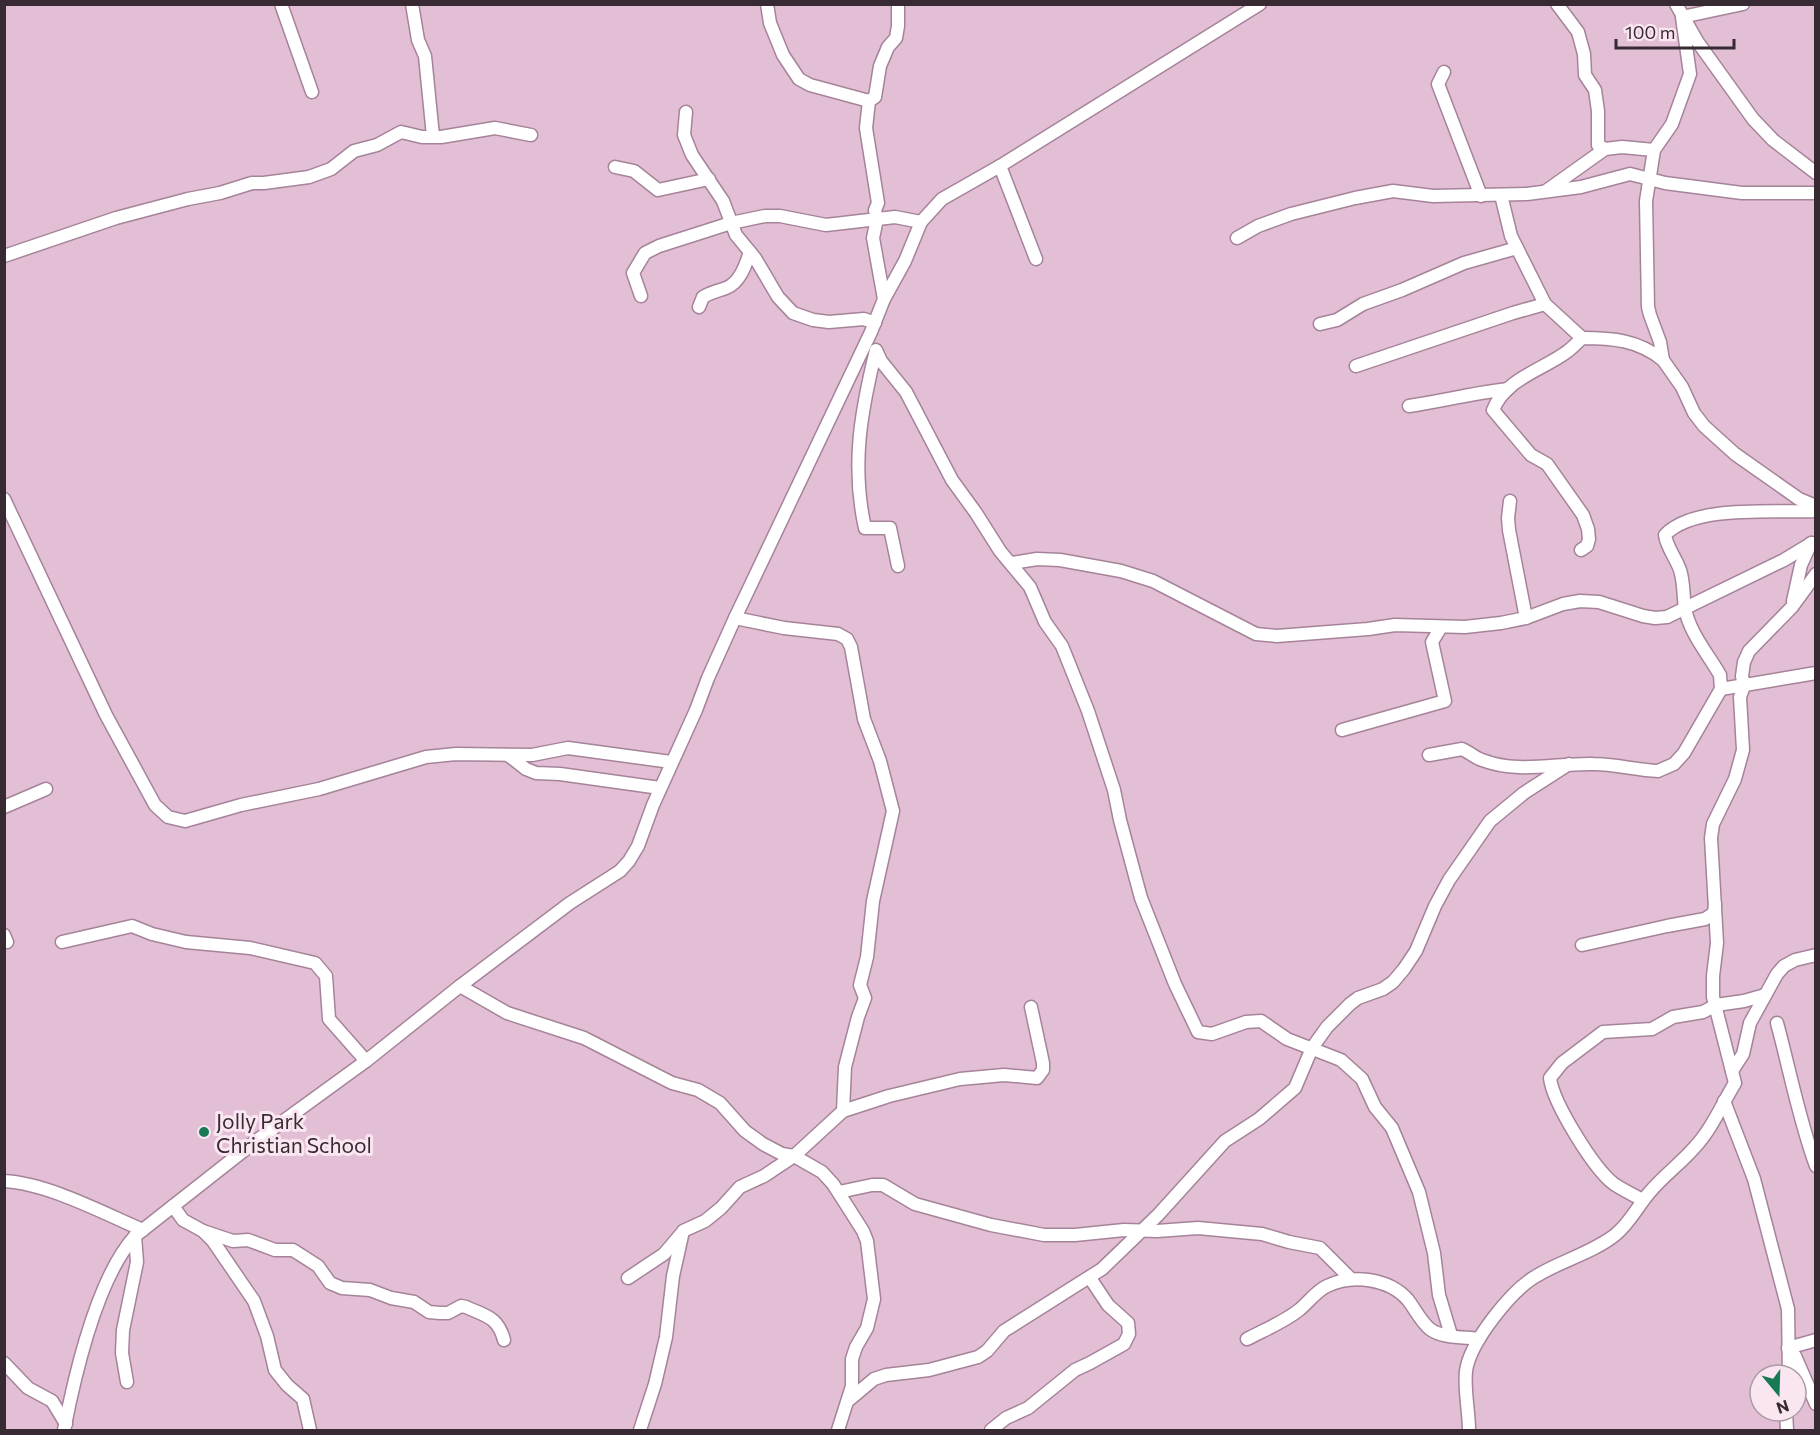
<svg xmlns="http://www.w3.org/2000/svg" width="1820" height="1435" font-family="Commissioner,sans-serif">
<rect width="100%" height="100%" fill="#e3bfd6"/>
<g fill="none" stroke-linecap="round" stroke-linejoin="round">
<defs>
<g id="minor">
<path d="M 281,4 L 312,92"/>
<path d="M 412,4 L 418,40 L 425,56 L 433,136"/>
<path d="M 767,4 L 770,23 L 783,55 L 799,79 L 810,85 L 869,101"/>
<path d="M 1557,4 L 1578,32 L 1584,54 L 1585,75 L 1595,90 L 1598,111 L 1598,145 L 1605,149"/>
<path d="M 1676,4 L 1697,41 L 1753,119 L 1773,140 L 1816,173"/>
<path d="M 1743,4 L 1682,17 L 1690,74 L 1672,124 L 1654,150 L 1646,201 L 1648,307 L 1650,315 L 1660,342 L 1663,360 L 1682,387 L 1694,413 L 1704,426 L 1735,454 L 1799,499 L 1816,506"/>
<path d="M 1444,72 L 1438,84 L 1481,196"/>
<path d="M 686,112 L 684,135 L 692,155 L 723,201 L 736,235 L 755,258 L 778,297 L 793,313 L 813,320 L 829,322 L 864,319 L 875,323"/>
<path d="M 1000,166 L 1036,259"/>
<path d="M 615,167 L 634,171 L 658,190 L 709,179"/>
<path d="M 1546,191 L 1605,149 L 1622,147 L 1654,150"/>
<path d="M 1501,195 L 1511,236 L 1545,304 L 1582,338"/>
<path d="M 1237,238 L 1258,226 L 1291,214 L 1355,198 L 1393,191 L 1433,196 L 1527,194 L 1581,187 L 1630,174 L 1665,183 L 1742,193 L 1816,193"/>
<path d="M 4,256 L 116,218 L 188,199 L 220,193 L 252,183 L 264,183 L 309,177 L 331,169 L 354,151 L 377,145 L 401,132 L 422,137 L 441,137 L 495,128 L 531,135"/>
<path d="M 641,296 L 633,273 L 645,253 L 659,246 L 731,223 L 765,216 L 780,216 L 826,225 L 895,217 L 921,222"/>
<path d="M 884,299 L 873,238 L 877,219 L 875,210 L 878,203 L 866,128 L 869,101 L 875,97 L 880,66 L 888,47 L 896,38 L 898,26 L 898,4"/>
<path d="M 699,307 L 703,297 C 711,292 718,291 726,288 C 740,283 746,264 750,252"/>
<path d="M 1320,324 L 1337,320 L 1363,304 L 1402,290 L 1464,263 L 1517,248"/>
<path d="M 1356,366 L 1513,313 L 1545,304"/>
<path d="M 1409,406 C 1442,401 1474,393 1508,389"/>
<path d="M 4,499 L 106,715 L 155,805 L 168,817 L 185,821 L 241,805 L 319,789 L 426,757 L 456,754 L 532,755 L 568,748 L 671,762"/>
<path d="M 1510,501 L 1508,518 L 1509,530 L 1526,618"/>
<path d="M 1581,550 L 1587,546 L 1589,539 L 1588,529 L 1583,515 L 1547,464 L 1531,455 L 1493,410 C 1506,378 1543,370 1568,351 C 1573,347 1578,342 1582,338 C 1613,338 1638,340 1663,360"/>
<path d="M 1012,563 L 1037,559 L 1060,560 L 1121,571 L 1153,581 L 1256,634 L 1277,636 L 1368,629 L 1395,625 L 1465,627 L 1501,623 L 1526,618 L 1563,604 L 1580,601 L 1599,602 L 1643,616 L 1655,618 L 1667,617 L 1784,560 L 1812,543"/>
<path d="M 898,566 L 890,528 L 865,528 C 851,465 861,411 876,350 L 881,361 L 906,392 L 952,480 L 976,513 L 1000,551 L 1030,587 L 1045,622 L 1062,646 L 1088,711 L 1114,790 L 1120,820 L 1141,898 L 1175,984 L 1198,1032 L 1212,1034 L 1246,1022 L 1261,1021 L 1287,1039 L 1341,1060 L 1362,1079 L 1375,1107 L 1392,1128 L 1419,1192 L 1434,1253 L 1439,1295 L 1451,1335"/>
<path d="M 1793,601 L 1801,565 L 1811,543"/>
<path d="M 735,618 L 784,628 L 838,634 L 847,639 L 851,647 L 864,719 L 880,761 L 893,811 L 873,901 L 867,957 L 860,985 L 865,998 L 858,1017 L 845,1067 L 843,1111"/>
<path d="M 1721,689 L 1816,673"/>
<path d="M 1342,730 L 1445,701 L 1432,642 L 1441,627"/>
<path d="M 508,755 L 526,769 L 536,773 L 560,774 L 660,788"/>
<path d="M 1429,755 L 1462,749 C 1469,752 1475,758 1482,760 C 1518,774 1556,763 1593,764 C 1615,764 1636,770 1658,771 L 1674,764 L 1684,753 L 1721,689 L 1720,675 C 1708,654 1689,632 1685,608 C 1683,595 1684,582 1680,570 C 1676,558 1667,548 1665,535 C 1694,504 1775,513 1816,511"/>
<path d="M 4,807 L 46,789"/>
<path d="M 4,935 L 7,942"/>
<path d="M 62,942 L 132,926 L 152,934 L 186,942 L 250,948 L 315,963 L 326,976 L 329,1019 L 366,1061"/>
<path d="M 1582,945 L 1667,926 L 1705,919 L 1714,913 L 1715,904"/>
<path d="M 460,986 L 507,1013 L 584,1038 L 672,1083 L 698,1090 L 720,1103 L 745,1131 L 763,1144 L 782,1154 L 794,1156 L 822,1172 L 833,1184 L 863,1231 L 867,1241 L 874,1299 L 867,1328 L 856,1347 L 852,1359 L 852,1386 L 838,1430"/>
<path d="M 1777,1023 C 1790,1071 1799,1120 1816,1166"/>
<path d="M 1732,1071 L 1743,1054 L 1750,1023 L 1777,974 L 1784,966 L 1795,960 L 1816,955"/>
<path d="M 1724,1101 L 1754,1179 L 1788,1309 L 1789,1375"/>
<path d="M 4,1181 C 47,1183 103,1213 143,1230"/>
<path d="M 839,1192 L 872,1185 L 883,1185 L 915,1204 L 991,1225 L 1044,1235 L 1075,1235 L 1124,1230 L 1157,1231 L 1198,1228 L 1262,1234 L 1289,1242 L 1320,1248 L 1350,1278"/>
<path d="M 1643,1200 C 1633,1195 1623,1190 1614,1184 C 1594,1169 1553,1103 1550,1078 L 1562,1063 L 1603,1032 L 1652,1029 L 1673,1017 L 1703,1012 L 1716,1005 L 1744,1001 L 1765,995"/>
<path d="M 173,1206 L 183,1220 L 203,1231 L 213,1241 L 254,1301 L 267,1336 L 275,1370 L 287,1385 L 303,1399 L 310,1430"/>
<path d="M 203,1231 L 233,1241 L 248,1240 L 275,1250 L 293,1250 L 318,1266 L 330,1283 L 342,1288 L 370,1290 L 391,1298 L 414,1302 L 429,1312 L 440,1313 L 448,1313 L 461,1306 L 466,1307 C 486,1316 498,1317 504,1340"/>
<path d="M 628,1278 L 664,1254 L 681,1234"/>
<path d="M 1247,1339 C 1264,1330 1284,1322 1299,1310 C 1309,1302 1316,1291 1327,1286 C 1352,1274 1389,1278 1408,1300 C 1415,1309 1421,1322 1430,1329 C 1441,1338 1465,1337 1479,1339"/>
<path d="M 1816,1340 L 1788,1348 L 1795,1356 L 1816,1404"/>
<path d="M 4,1363 L 28,1388 L 52,1401 L 66,1424"/>
<path d="M 127,1382 L 122,1353 L 123,1330 L 137,1262 L 135,1236"/>
<path d="M 849,1400 L 874,1379 L 886,1375 L 929,1370 L 978,1357 L 987,1351 L 1004,1331 L 1102,1269 L 1158,1215 L 1225,1141 L 1259,1119 L 1295,1088 L 1312,1048 L 1327,1027 L 1350,1004 L 1358,998 L 1383,989 L 1393,982 L 1404,969 L 1416,951 L 1435,906 L 1449,880 L 1490,821 L 1524,793 L 1569,764"/>
<path d="M 1786,1411 L 1787,1430"/>
<path d="M 64,1430 C 75,1374 97,1278 135,1236 L 252,1144 L 366,1061 L 460,986 L 570,903 L 620,871 L 629,861 L 638,846 L 653,805 L 696,710 L 708,678 L 735,618 L 871,332 L 884,299 L 905,261 L 921,222 L 942,199 L 1000,166 L 1260,4"/>
<path d="M 640,1430 L 655,1384 L 666,1337 L 673,1276 L 683,1231 L 705,1221 L 721,1208 L 740,1187 L 764,1176 L 794,1156 L 843,1111 L 889,1096 L 960,1079 L 1004,1075 L 1037,1078 L 1043,1070 L 1043,1063 L 1031,1007"/>
<path d="M 991,1430 L 1006,1418 L 1028,1408 L 1075,1370 L 1090,1363 L 1124,1344 L 1129,1334 L 1128,1323 L 1108,1305 L 1090,1278"/>
<path d="M 1469,1430 C 1469,1411 1464,1391 1466,1371 C 1470,1342 1512,1289 1538,1275 C 1563,1260 1592,1253 1615,1235 C 1630,1223 1637,1207 1649,1193 C 1663,1176 1680,1164 1694,1148 C 1712,1129 1722,1104 1735,1083 L 1713,997 L 1713,976 L 1717,943 L 1711,838 L 1713,824 L 1735,779 L 1743,750 L 1740,697 L 1744,686 L 1742,676 L 1744,662 L 1749,651 L 1792,607 L 1816,574"/>
</g>
</defs>
<use href="#minor" stroke="#a58399" stroke-width="15"/>
<use href="#minor" stroke="#fff" stroke-width="12"/>
</g>
<circle fill="#177a53" stroke="#f9e6f1" stroke-width="2" cx="204" cy="1132" r="6"/>
<g text-anchor="middle" dominant-baseline="central" stroke-width="6" stroke-linejoin="round" paint-order="stroke">
<g font-size="21" fill="#382a33" stroke="#f9e6f1" text-anchor="start">
<text x="216" y="1120">Jolly Park<tspan x="216" dy="24">Christian School</tspan></text>
</g>
</g>
<rect width="1820" height="1435" fill="none" stroke="#382a33" stroke-width="12"/>
<g transform="translate(1778 1393) rotate(161)"><circle r="28" fill="#f9e6f1" stroke="#ac9ba5" stroke-width="1.5"/>
<path d="M0-4.5L10 22L0 15L-10 22Z" fill="#177a53"/>
<text y="-9" font-size="16" font-weight="bold" text-anchor="middle" fill="#382a33">N</text>
</g>
<path d="M1616 39v9h118v-9" fill="none" stroke="#382a33" stroke-width="3"/>
<text x="1625" y="39" font-size="18" fill="#382a33" stroke="#f9e6f1" stroke-width="4.5" paint-order="stroke">100 m</text>
</svg>
